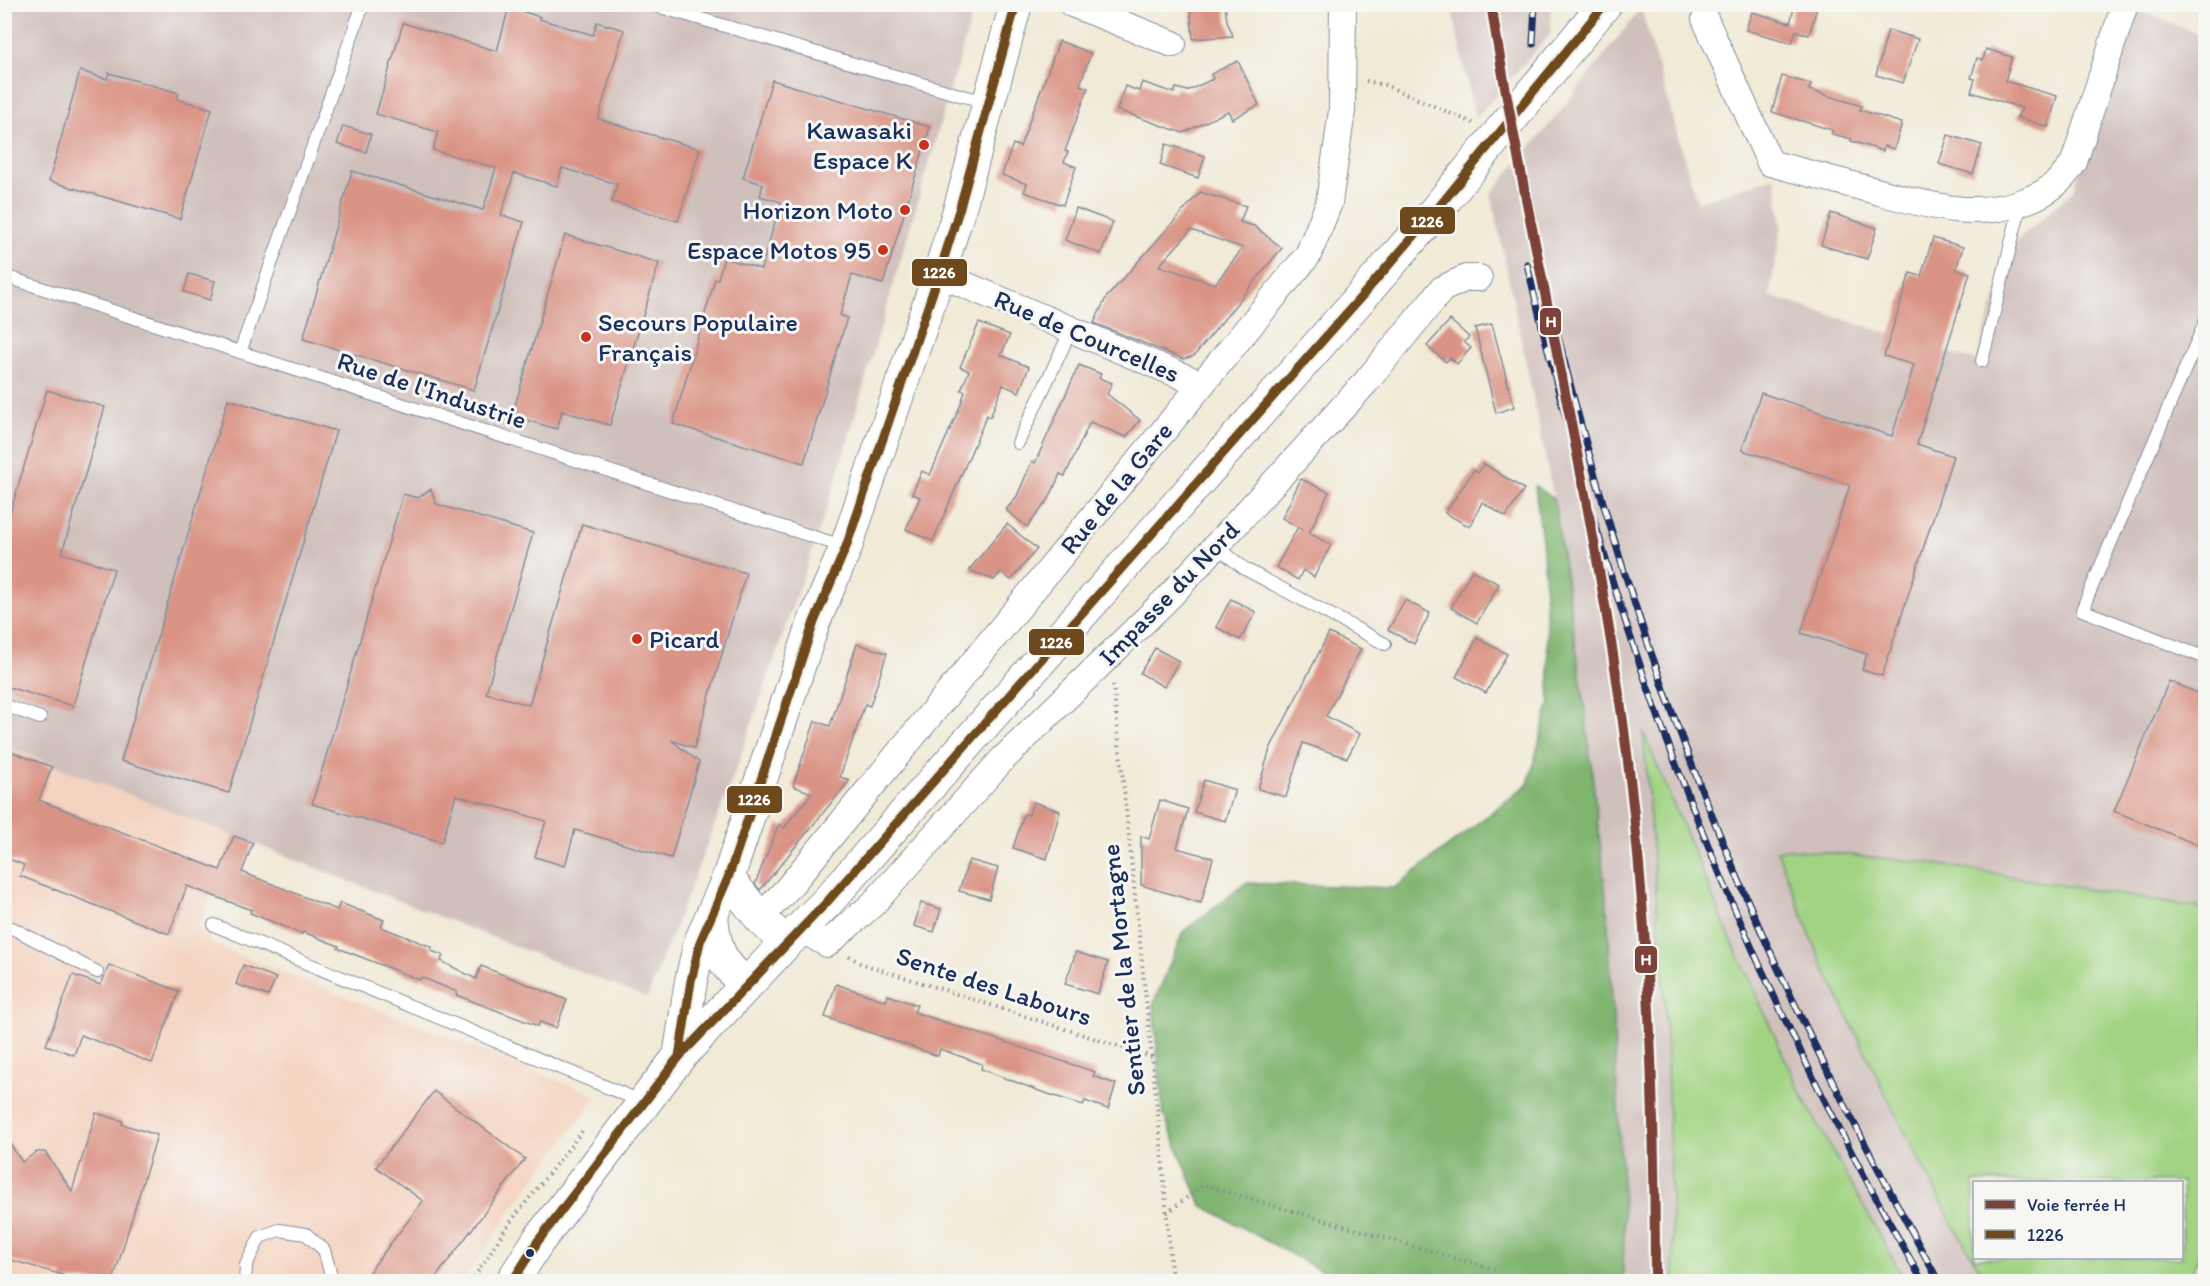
<svg xmlns="http://www.w3.org/2000/svg" width="2210" height="1286" font-family="Itim,sans-serif">
<rect width="100%" height="100%" fill="#f6f6f2"/>
<filter id="ink" filterUnits="userSpaceOnUse"><feTurbulence type="fractalNoise" baseFrequency=".0167" numOctaves="2"/><feDisplacementMap in="SourceGraphic" scale="12" xChannelSelector="R" yChannelSelector="G"/><feConvolveMatrix kernelMatrix="1 2 1 2 8 2 1 2 1" color-interpolation-filters="sRGB"/></filter>
<filter id="wash" filterUnits="userSpaceOnUse"><feTurbulence type="fractalNoise" baseFrequency=".008" numOctaves="4" result="noise"/><feDisplacementMap in="SourceGraphic" scale="24" xChannelSelector="R" yChannelSelector="G"/><feGaussianBlur stdDeviation="1.35" result="paint"/><feColorMatrix in="noise" values="0 0 0 0 0 0 0 0 0 0 0 0 0 0 0 0 0 1.4 0 .05"/><feComposite in="paint" operator="in"/></filter>
<g filter="url(#wash)">
<rect width="100%" height="100%" fill="#f1ead7"/>
<path fill="#f4d3c0" d="M 4,746 L 234,836 L 198,929 L 211,935 L 209,943 L 598,1096 L 515,1205 L 463,1281 L 5,1281 Z"/>
<g fill="#d0c0bc">
<path d="M 4,5 L 975,5 L 834,487 L 737,767 L 647,998 L 5,746 Z"/>
<path d="M 1451,5 L 1551,5 L 1551,33 L 1475,119 Z"/>
<path d="M 2130,7 L 2205,37 L 2205,909 L 1930,863 L 1789,849 L 1777,851 L 1820,959 L 1889,1101 L 1955,1228 L 1987,1281 L 1905,1281 L 1801,1094 L 1725,926 L 1644,734 L 1665,1003 L 1674,1281 L 1623,1281 L 1624,1222 L 1584,702 L 1554,499 L 1491,193 L 1550,124 L 1641,8 L 1697,202 L 1775,177 L 1782,226 L 1769,296 L 1976,361 L 2012,245 L 2073,191 Z"/>
</g>
<g fill="#a1d382" stroke="#5e8170" stroke-width="1.5" fill-rule="evenodd">
<path d="M 1643,732 L 1725,926 L 1801,1094 L 1905,1281 L 1674,1281 L 1665,1003 Z"/>
<path d="M 1789,849 L 1930,863 L 2205,909 L 2206,1237 L 2190,1281 L 1987,1281 L 1955,1228 L 1889,1101 L 1820,959 L 1777,851 ZM 1974,1182 L 2182,1182 L 2182,1258 L 1974,1258 Z"/>
</g>
<path fill="#80b570" stroke="#4e7267" stroke-width="1.5" d="M 1535,486 L 1554,499 L 1584,702 L 1607,906 L 1624,1222 L 1623,1281 L 1340,1281 L 1201,1205 L 1163,1113 L 1153,1005 L 1183,932 L 1246,883 L 1394,888 L 1528,784 L 1550,701 L 1543,549 Z"/>
<g id="blocks">
<g fill="#da9486" fill-rule="evenodd">
<path d="M 1190,4 L 1225,6 L 1227,21 L 1233,36 L 1193,39 Z"/>
<path d="M 1795,4 L 1818,4 L 1809,35 L 1796,31 L 1792,43 L 1746,30 L 1752,12 L 1790,23 Z"/>
<path d="M 509,7 L 540,17 L 539,19 L 593,35 L 597,22 L 624,30 L 598,119 L 700,149 L 678,221 L 612,202 L 617,184 L 562,168 L 557,186 L 514,173 L 501,215 L 524,222 L 474,390 L 303,339 L 352,171 L 483,210 L 496,168 L 433,150 L 438,132 L 376,114 L 403,23 L 497,51 Z"/>
<path d="M 1888,30 L 1918,39 L 1903,83 L 1876,75 Z"/>
<path d="M 1059,41 L 1091,53 L 1080,85 L 1088,88 L 1065,151 L 1068,152 L 1064,162 L 1076,167 L 1063,205 L 1024,192 L 1027,184 L 1002,175 L 1013,144 L 1020,147 Z"/>
<path d="M 1986,49 L 2012,57 L 2005,81 L 2057,96 L 2048,127 L 2017,117 L 2022,108 L 1971,92 L 1975,79 L 1971,78 L 1977,58 L 1983,60 Z"/>
<path d="M 1238,61 L 1259,105 L 1232,119 L 1228,111 L 1183,133 L 1117,110 L 1125,86 L 1139,91 L 1142,82 L 1174,93 L 1176,88 L 1187,91 L 1213,79 L 1211,74 Z"/>
<path d="M 80,71 L 107,79 L 109,73 L 179,93 L 177,99 L 212,109 L 180,219 L 49,181 Z"/>
<path d="M 1782,76 L 1811,84 L 1809,90 L 1862,106 L 1860,110 L 1902,123 L 1894,149 L 1884,146 L 1883,151 L 1851,141 L 1852,139 L 1832,134 L 1832,130 L 1772,112 Z"/>
<path d="M 772,80 L 930,127 L 883,284 L 852,275 L 840,315 L 847,318 L 804,463 L 673,424 L 715,279 L 718,279 L 724,258 L 761,269 L 781,202 L 760,196 L 763,184 L 743,178 Z"/>
<path d="M 343,126 L 371,134 L 366,152 L 337,144 Z"/>
<path d="M 1948,135 L 1982,145 L 1973,174 L 1939,164 Z"/>
<path d="M 1166,144 L 1205,156 L 1198,178 L 1160,165 Z"/>
<path d="M 1200,192 L 1246,206 L 1240,222 L 1254,226 L 1282,248 L 1194,356 L 1183,359 L 1094,323 L 1106,298 ZM 1191,230 L 1243,248 L 1215,284 L 1159,266 Z"/>
<path d="M 1076,208 L 1113,222 L 1101,254 L 1065,240 Z"/>
<path d="M 1831,213 L 1877,228 L 1867,259 L 1821,245 Z"/>
<path d="M 565,235 L 659,263 L 610,425 L 562,411 L 557,429 L 512,416 Z"/>
<path d="M 1933,238 L 1963,247 L 1956,269 L 1970,273 L 1917,444 L 1953,456 L 1882,676 L 1862,670 L 1867,654 L 1801,633 L 1850,485 L 1742,450 L 1761,393 L 1892,436 L 1914,365 L 1884,356 L 1910,273 L 1921,276 Z"/>
<path d="M 189,274 L 215,281 L 210,300 L 184,292 Z"/>
<path d="M 1450,320 L 1469,337 L 1464,342 L 1471,348 L 1457,364 L 1450,358 L 1446,362 L 1427,346 Z"/>
<path d="M 979,323 L 1010,335 L 1001,355 L 1029,367 L 1019,392 L 1003,385 L 990,417 L 987,415 L 933,541 L 906,529 L 920,497 L 912,494 L 922,471 L 930,475 L 961,404 L 965,391 L 961,390 L 969,371 L 960,367 Z"/>
<path d="M 1492,324 L 1514,407 L 1496,413 L 1475,328 Z"/>
<path d="M 1079,365 L 1101,374 L 1099,378 L 1112,383 L 1107,394 L 1140,420 L 1126,437 L 1090,422 L 1065,476 L 1060,474 L 1049,499 L 1027,527 L 1006,510 L 1017,496 L 1032,461 L 1035,463 Z"/>
<path d="M 47,390 L 105,407 L 62,553 L 114,569 L 73,706 L 4,686 L 4,519 L 8,520 Z"/>
<path d="M 228,399 L 336,431 L 229,793 L 121,761 Z"/>
<path d="M 1484,464 L 1524,489 L 1506,517 L 1482,502 L 1470,527 L 1445,513 L 1474,470 L 1478,473 Z"/>
<path d="M 1301,479 L 1329,492 L 1309,533 L 1331,545 L 1314,577 L 1303,570 L 1298,580 L 1276,567 L 1298,527 L 1303,530 L 1282,518 Z"/>
<path d="M 431,489 L 436,504 L 533,533 L 486,693 L 529,705 L 582,524 L 746,573 L 694,748 L 671,740 L 699,762 L 671,858 L 575,830 L 565,866 L 535,857 L 546,821 L 456,795 L 442,842 L 312,804 L 403,494 L 418,498 Z"/>
<path d="M 1007,524 L 1037,549 L 1011,580 L 1001,572 L 994,580 L 969,570 Z"/>
<path d="M 1472,570 L 1499,584 L 1477,623 L 1451,608 Z"/>
<path d="M 1231,599 L 1256,612 L 1240,640 L 1216,627 Z"/>
<path d="M 1405,600 L 1430,613 L 1414,644 L 1388,630 Z"/>
<path d="M 1329,633 L 1361,649 L 1326,716 L 1360,734 L 1347,758 L 1303,743 L 1286,797 L 1258,789 L 1270,749 Z"/>
<path d="M 1477,638 L 1507,654 L 1486,693 L 1456,677 Z"/>
<path d="M 857,644 L 887,653 L 870,706 L 865,704 L 840,777 L 850,780 L 760,890 L 755,884 L 779,824 L 784,828 L 812,793 L 793,786 L 815,721 L 830,726 Z"/>
<path d="M 1155,648 L 1179,661 L 1164,687 L 1140,673 Z"/>
<path d="M 2169,681 L 2205,696 L 2205,848 L 2114,811 Z"/>
<path d="M 4,749 L 52,767 L 39,800 L 220,870 L 234,836 L 253,843 L 242,872 L 337,910 L 340,903 L 384,920 L 381,927 L 432,947 L 431,951 L 443,955 L 441,961 L 476,979 L 481,966 L 567,1000 L 556,1028 L 540,1022 L 538,1026 L 456,995 L 457,992 L 421,977 L 420,980 L 338,948 L 339,946 L 303,932 L 302,934 L 250,913 L 251,910 L 187,886 L 169,934 L 20,876 L 24,865 L 4,857 Z"/>
<path d="M 1204,780 L 1235,790 L 1225,821 L 1194,812 Z"/>
<path d="M 1160,800 L 1188,809 L 1177,848 L 1213,858 L 1201,903 L 1141,885 L 1141,836 L 1149,839 Z"/>
<path d="M 1033,802 L 1060,811 L 1047,859 L 1013,848 L 1024,814 L 1029,815 Z"/>
<path d="M 969,860 L 998,868 L 989,899 L 959,891 Z"/>
<path d="M 921,903 L 941,909 L 934,932 L 914,926 Z"/>
<path d="M 1076,952 L 1108,962 L 1098,994 L 1065,984 Z"/>
<path d="M 109,965 L 179,991 L 152,1063 L 81,1035 L 74,1055 L 46,1045 L 73,975 L 101,985 Z"/>
<path d="M 243,965 L 276,978 L 268,996 L 236,984 Z"/>
<path d="M 836,984 L 886,1001 L 888,995 L 917,1005 L 914,1012 L 1095,1072 L 1093,1076 L 1116,1084 L 1108,1109 L 1085,1101 L 1083,1105 L 1042,1092 L 981,1069 L 982,1064 L 940,1049 L 938,1056 L 825,1017 Z"/>
<path d="M 434,1091 L 525,1159 L 433,1281 L 382,1281 L 369,1272 L 423,1201 L 376,1167 Z"/>
<path d="M 96,1113 L 123,1121 L 122,1124 L 157,1135 L 113,1281 L 61,1281 L 63,1275 L 4,1258 L 4,1135 L 22,1162 L 37,1152 L 45,1152 L 72,1191 Z"/>
</g>
</g>
</g>
<g filter="url(#ink)">
<use href="#blocks" fill-opacity="0" stroke="#868c9a" stroke-width="1.5"/>
<g fill="none" stroke-linecap="round" stroke-linejoin="round">
<defs>
<g id="service">
<path d="M 650,4 L 963,96 L 989,102"/>
<path d="M 4,276 L 845,547"/>
<path d="M 2206,320 L 2082,610 L 2206,658"/>
<path d="M 240,352 L 363,4"/>
<path d="M 1982,361 L 2021,203"/>
<path d="M 1018,443 L 1072,328"/>
<path d="M 1216,546 L 1245,569 L 1385,644"/>
<path d="M 4,705 L 40,718"/>
<path d="M 214,925 L 643,1102"/>
<path d="M 4,928 L 12,928 L 97,972"/>
<path d="M 245,1282 L 246,1265 L 260,1237 L 279,1230 L 306,1234 L 324,1250 L 333,1282"/>
</g>
<g id="minor">
<path d="M 1072,4 L 1173,44"/>
<path d="M 1705,19 L 1770,163 C 1804,172 1838,181 1872,190 C 1924,204 1972,221 2025,201 C 2046,194 2062,182 2074,162 L 2125,4"/>
<path d="M 939,274 L 1201,384"/>
<path d="M 760,918 L 788,888 L 1308,255 L 1329,203 L 1342,111 L 1343,4"/>
<path d="M 800,928 L 827,944 L 873,904 L 1001,761 L 1170,596 L 1366,382 L 1442,289 L 1466,278 L 1479,278"/>
</g>
<g id="tertiary">
<path d="M 728,878 L 760,918 L 786,943"/>
<path d="M 712,915 C 715,951 720,961 746,985"/>
<path d="M 679,1057 L 691,981 L 700,942 L 728,878 L 814,622 L 846,547 L 939,274 L 960,207 L 1016,4"/>
</g>
<path id="primary" d="M 512,1282 L 538,1241 L 679,1057 L 786,943 L 826,903 L 1361,297 L 1433,214 L 1605,4"/>
</defs>
<use href="#service" stroke="#868c9a" stroke-width="14"/>
<use href="#minor" stroke="#868c9a" stroke-width="28"/>
<use href="#tertiary" stroke="#868c9a" stroke-width="34"/>
<use href="#primary" stroke="#868c9a" stroke-width="35"/>
<g stroke="#868c9a" stroke-width="4" stroke-dasharray="1.5 4.5" stroke-linecap="butt">
<path d="M 1366,81 L 1385,85 L 1473,123"/>
<path d="M 1113,685 L 1162,1154 L 1172,1282"/>
<path d="M 849,956 L 860,963 L 1152,1057"/>
<path d="M 1167,1213 L 1203,1185 L 1496,1270"/>
<path d="M 471,1282 L 508,1225 L 584,1129"/>
</g>
<use href="#service" stroke="#fff" stroke-width="12"/>
<use href="#minor" stroke="#fff" stroke-width="26"/>
<use href="#tertiary" stroke="#fff" stroke-width="32"/>
<use href="#primary" stroke="#fff" stroke-width="33"/>
<defs>
<g id="rail">
<path d="M 1533,44 L 1535,4"/>
<path d="M 1540,261 C 1554,318 1567,376 1583,432 C 1627,594 1683,753 1750,906 C 1806,1035 1872,1159 1939,1282"/>
<path d="M 1527,264 C 1552,371 1581,478 1613,583 C 1689,825 1796,1062 1923,1282"/>
</g>
</defs>
<use href="#rail" stroke="#1b2f5e" stroke-width="7"/>
<use href="#rail" stroke="#f6f6f2" stroke-width="4.5" stroke-dasharray="14" stroke-linecap="butt"/>
<defs>
<g id="bus-1">
<path d="M 673,1064 L 679,1057 L 691,981 L 700,942 L 728,878 L 814,622 L 846,547 L 939,274 L 960,207 L 1016,4"/>
<path d="M 512,1282 L 538,1241 L 679,1057 L 826,903 L 1361,297 L 1433,214 L 1605,4"/>
</g>
</defs>
<use href="#bus-1" stroke="#f6f6f2" stroke-width="14"/>
<use href="#bus-1" stroke="#6e491e" stroke-width="9"/>
<defs>
<path id="rail-1" d="M 1491,4 C 1527,229 1582,449 1616,674 C 1647,875 1655,1078 1655,1282"/>
</defs>
<use href="#rail-1" stroke="#f6f6f2" stroke-width="15"/>
<use href="#rail-1" stroke="#7b4339" stroke-width="10"/>
</g>
</g>
<g fill="#c8321e" stroke="#f6f6f2" stroke-width="2">
<circle cx="924" cy="145" r="6"/>
<circle cx="905" cy="210" r="6"/>
<circle cx="883" cy="250" r="6"/>
<circle cx="586" cy="337" r="6"/>
<circle cx="637" cy="639" r="6"/>
</g>
<circle fill="#1b2f5e" stroke="#f6f6f2" stroke-width="2" cx="530" cy="1253" r="5"/>
<g text-anchor="middle" dominant-baseline="central" stroke-width="6" stroke-linejoin="round" paint-order="stroke">
<g font-size="26" fill="#1b2f5e" stroke="#f6f6f2" text-anchor="end">
<text x="912" y="130">Kawasaki<tspan x="912" dy="30">Espace K</tspan></text>
<text x="893" y="210">Horizon Moto</text>
<text x="871" y="250">Espace Motos 95</text>
<text x="598" y="322" text-anchor="start">Secours Populaire<tspan x="598" dy="30">Français</tspan></text>
<text x="649" y="639" text-anchor="start">Picard</text>
</g>
<g font-size="26" fill="#1b2f5e" stroke="#f6f6f2">
<text transform="translate(1087 336) rotate(23)">Rue de Courcelles</text>
<text transform="translate(432 390) rotate(18)">Rue de l'Industrie</text>
<text transform="translate(1116 488) rotate(-51)">Rue de la Gare</text>
<text transform="translate(1169 593) rotate(-46)">Impasse du Nord</text>
<text transform="translate(1123 970) rotate(-96)">Sentier de la Mortagne</text>
<text transform="translate(994 986) rotate(18)">Sente des Labours</text>
</g>
</g>
<g stroke="#f6f6f2" stroke-width="2">
<rect x="1399" y="206" width="57" height="29" rx="6" fill="#6e491e"/>
<rect x="911" y="258" width="57" height="29" rx="6" fill="#6e491e"/>
<rect x="1539" y="307" width="23" height="29" rx="6" fill="#7b4339"/>
<rect x="1028" y="628" width="57" height="28" rx="6" fill="#6e491e"/>
<rect x="726" y="785" width="57" height="29" rx="6" fill="#6e491e"/>
<rect x="1634" y="945" width="24" height="29" rx="6" fill="#7b4339"/>
</g>
<g font-size="16" text-anchor="middle" font-weight="bold" fill="#fff">
<text x="1427" y="227">1226</text>
<text x="939" y="278">1226</text>
<text x="1551" y="327">H</text>
<text x="1056" y="648">1226</text>
<text x="754" y="805">1226</text>
<text x="1646" y="965">H</text>
</g>
<rect width="2210" height="1286" fill="none" stroke="#f6f6f2" stroke-width="24"/>
<rect x="1973" y="1181" width="210" height="78" fill="#f6f6f2" stroke="#9ea6b7" stroke-width="1.5"/>
<rect x="1985" y="1200" width="30" height="9" fill="#7b4339" stroke="#9ea6b7" stroke-width="1.5"/>
<text x="2027" y="1211" font-size="18" fill="#1b2f5e">Voie ferrée H</text>
<rect x="1985" y="1230" width="30" height="9" fill="#6e491e" stroke="#9ea6b7" stroke-width="1.5"/>
<text x="2027" y="1241" font-size="18" fill="#1b2f5e">1226</text>
</svg>
